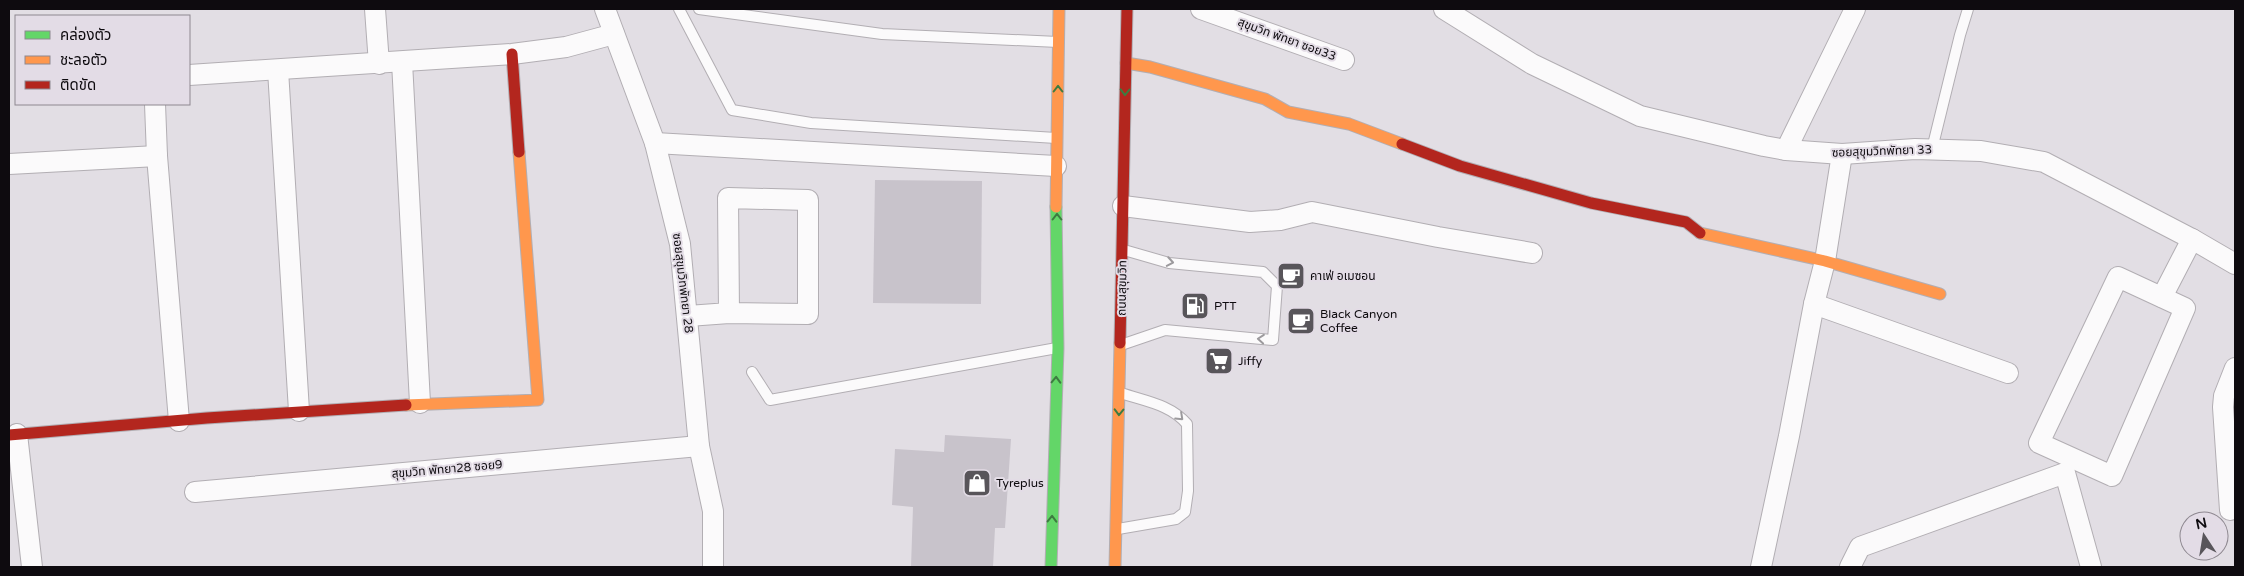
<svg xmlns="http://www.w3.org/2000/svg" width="2244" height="576" font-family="'Varela Round','Noto Sans Thai',sans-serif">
<rect width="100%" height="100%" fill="#e2dee4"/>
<g fill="#c8c3cb">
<path d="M 875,180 L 982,181 L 981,304 L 873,303 Z"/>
<path d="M 945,435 L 1011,439 L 1005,528 L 995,528 L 993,567 L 911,567 L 913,507 L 892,505 L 895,449 L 944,452 Z"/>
</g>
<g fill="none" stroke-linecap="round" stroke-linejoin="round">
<defs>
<g id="lane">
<path d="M 679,9 L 732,110 L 811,123 L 1056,138"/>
<path d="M 699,9 L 882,34 L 1058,42"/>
<path d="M 1932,149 L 1960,35 L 1968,9"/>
<path d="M 1121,345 L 1165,330 L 1273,340 L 1277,286 L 1263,272 L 1169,263 L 1124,250"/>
<path d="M 752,372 L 770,400 L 1057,348"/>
<path d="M 1118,529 L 1176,519 L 1185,512 L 1188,491 L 1187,424 C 1170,404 1144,401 1121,393"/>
</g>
<g id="street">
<path d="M 375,9 L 379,64"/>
<path d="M 605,9 L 655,143 L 680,244 L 699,446 L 713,511 L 713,567"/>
<path d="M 1201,9 L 1344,60"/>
<path d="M 1444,9 L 1532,64 L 1640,116 L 1764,146 L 1786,150 L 1842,154 L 1915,149 L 1981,151 L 2044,162 L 2192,239 L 2235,264"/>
<path d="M 402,62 L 420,403"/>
<path d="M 278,70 L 299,411"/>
<path d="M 189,75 L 512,54 L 566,47 L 614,34"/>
<path d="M 155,104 L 157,156 L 179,421"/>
<path d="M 655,143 L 1056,166"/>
<path d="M 1786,150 L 1855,9"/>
<path d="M 9,164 L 157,156"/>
<path d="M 1123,206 L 1250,222 L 1280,220 L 1312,212 L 1438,237 L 1532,253"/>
<path d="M 2118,277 L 2185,308 L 2112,476 L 2039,443 Z"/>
<path d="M 2162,297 L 2192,239"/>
<path d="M 1814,304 L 2008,373"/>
<path d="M 688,316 L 729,313 L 808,314 L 808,200 L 728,198 L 729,313"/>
<path d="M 17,434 L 32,567"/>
<path d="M 195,492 L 699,446"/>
<path d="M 2230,510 L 2223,407 L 2224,396 L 2235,368"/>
<path d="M 1761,567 L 1789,436 L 1814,304 L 1825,261 L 1842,154"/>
<path d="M 1850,567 L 1860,547 L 2065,473 L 2091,567"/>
</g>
<path id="fast" d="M 1051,567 L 1058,348 L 1056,207"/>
<g id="slow">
<path d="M 1126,63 L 1150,67 L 1265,99 L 1288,112 L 1349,124 L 1402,144"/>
<path d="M 1056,207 L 1059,9"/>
<path d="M 1700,233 L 1825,261 L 1940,294"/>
<path d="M 406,405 L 538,400 L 519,152"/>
<path d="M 1115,567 L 1120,343"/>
</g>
<g id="jam">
<path d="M 512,54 L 519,152"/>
<path d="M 1402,144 L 1460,166 L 1591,203 L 1686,222 L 1700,233"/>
<path d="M 1120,343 L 1127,9"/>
<path d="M 9,435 L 207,418 L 406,405"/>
</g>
</defs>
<use href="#lane" stroke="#b2aeb3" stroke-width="12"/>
<use href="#street" stroke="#b2aeb3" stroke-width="22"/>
<use href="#fast" stroke="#b2aeb3" stroke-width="13"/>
<use href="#slow" stroke="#b2aeb3" stroke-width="13"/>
<use href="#jam" stroke="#b2aeb3" stroke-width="13"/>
<use href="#lane" stroke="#fbfafb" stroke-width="10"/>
<use href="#street" stroke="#fbfafb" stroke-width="20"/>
<use href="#fast" stroke="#63d668" stroke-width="11"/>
<use href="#slow" stroke="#ff974d" stroke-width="11"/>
<use href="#jam" stroke="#b3261e" stroke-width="11"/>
</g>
<defs><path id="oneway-chevron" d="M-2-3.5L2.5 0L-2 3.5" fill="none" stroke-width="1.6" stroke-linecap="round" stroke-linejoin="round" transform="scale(1.25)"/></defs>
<g stroke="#3d7b40">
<use href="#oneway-chevron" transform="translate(1058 89) rotate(-90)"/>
<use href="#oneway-chevron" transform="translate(1125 92) rotate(91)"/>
<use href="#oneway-chevron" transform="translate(1057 217) rotate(-90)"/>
<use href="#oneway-chevron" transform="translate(1056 380) rotate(-88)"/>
<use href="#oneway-chevron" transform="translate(1119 412) rotate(91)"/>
<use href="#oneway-chevron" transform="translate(1052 519) rotate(-89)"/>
</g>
<g stroke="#9c9a9d">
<use href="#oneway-chevron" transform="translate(1170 262) rotate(10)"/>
<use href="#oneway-chevron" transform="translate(1261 339) rotate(-175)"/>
<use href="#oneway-chevron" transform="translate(1180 417) rotate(43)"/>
</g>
<defs>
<symbol id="cafe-square" viewBox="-11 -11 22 22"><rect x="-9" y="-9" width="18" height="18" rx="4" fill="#58555a" stroke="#e3dce6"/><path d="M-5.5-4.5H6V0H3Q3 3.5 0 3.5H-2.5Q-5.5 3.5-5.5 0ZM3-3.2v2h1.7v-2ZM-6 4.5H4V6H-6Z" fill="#fff"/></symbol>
<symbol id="fuel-square" viewBox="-11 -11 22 22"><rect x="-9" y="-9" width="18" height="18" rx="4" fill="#58555a" stroke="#e3dce6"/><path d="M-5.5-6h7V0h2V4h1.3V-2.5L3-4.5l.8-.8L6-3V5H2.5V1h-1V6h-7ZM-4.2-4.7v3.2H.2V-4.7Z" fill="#fff"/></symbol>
<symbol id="supermarket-square" viewBox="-11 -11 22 22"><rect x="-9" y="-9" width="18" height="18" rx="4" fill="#58555a" stroke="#e3dce6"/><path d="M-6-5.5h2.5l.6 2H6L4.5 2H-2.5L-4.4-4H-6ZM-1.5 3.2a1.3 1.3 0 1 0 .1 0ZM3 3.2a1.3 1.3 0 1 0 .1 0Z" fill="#fff"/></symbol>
<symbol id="shop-square" viewBox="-11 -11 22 22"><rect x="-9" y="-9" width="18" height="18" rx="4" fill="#58555a" stroke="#e3dce6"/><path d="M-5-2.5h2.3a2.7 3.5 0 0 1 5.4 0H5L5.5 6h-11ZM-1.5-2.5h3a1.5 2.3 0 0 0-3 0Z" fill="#fff"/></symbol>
</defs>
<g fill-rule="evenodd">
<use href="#cafe-square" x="1275" y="260" width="32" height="32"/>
<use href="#fuel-square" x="1179" y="290" width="32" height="32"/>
<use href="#cafe-square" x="1285" y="305" width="32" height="32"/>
<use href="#supermarket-square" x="1203" y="345" width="32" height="32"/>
<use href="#shop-square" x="961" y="467" width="32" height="32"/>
</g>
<g text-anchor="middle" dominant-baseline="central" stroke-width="4" stroke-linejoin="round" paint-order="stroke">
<g font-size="12" fill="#0e0b0f" stroke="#e3dce6">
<text transform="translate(1287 39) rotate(20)">สุขุมวิท พัทยา ซอย33</text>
<text transform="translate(1882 151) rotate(-2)">ซอยสุขุมวิทพัทยา 33</text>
<text transform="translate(683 283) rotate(83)">ซอยสุขุมวิทพัทยา 28</text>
<text transform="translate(1122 288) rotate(-89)">ถนนสุขุมวิท</text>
<text transform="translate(447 469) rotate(-5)">สุขุมวิท พัทยา28 ซอย9</text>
</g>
<g font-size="12" fill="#0e0b0f" stroke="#e3dce6" text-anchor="start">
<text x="1310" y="276">คาเฟ่ อเมซอน</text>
<text x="1214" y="306">PTT</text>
<text x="1320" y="314">Black Canyon<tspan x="1320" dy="14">Coffee</tspan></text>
<text x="1238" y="361">Jiffy</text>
<text x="996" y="483">Tyreplus</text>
</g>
</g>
<rect width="2244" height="576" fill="none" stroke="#0e0b0f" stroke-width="20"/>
<rect x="15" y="15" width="175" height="90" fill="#e3dce6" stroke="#8e8890"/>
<rect x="25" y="31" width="25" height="8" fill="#63d668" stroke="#8e8890"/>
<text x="60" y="40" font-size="15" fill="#0e0b0f">คล่องตัว</text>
<rect x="25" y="56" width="25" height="8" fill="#ff974d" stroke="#8e8890"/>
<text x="60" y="65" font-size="15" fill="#0e0b0f">ชะลอตัว</text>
<rect x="25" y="81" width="25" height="8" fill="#b3261e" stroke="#8e8890"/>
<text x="60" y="90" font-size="15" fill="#0e0b0f">ติดขัด</text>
<g transform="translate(2204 536) rotate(348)"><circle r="24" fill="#e3dce6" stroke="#8e8890"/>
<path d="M0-4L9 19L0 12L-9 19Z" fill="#58555a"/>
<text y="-8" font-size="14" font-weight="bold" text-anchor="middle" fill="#0e0b0f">N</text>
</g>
</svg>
